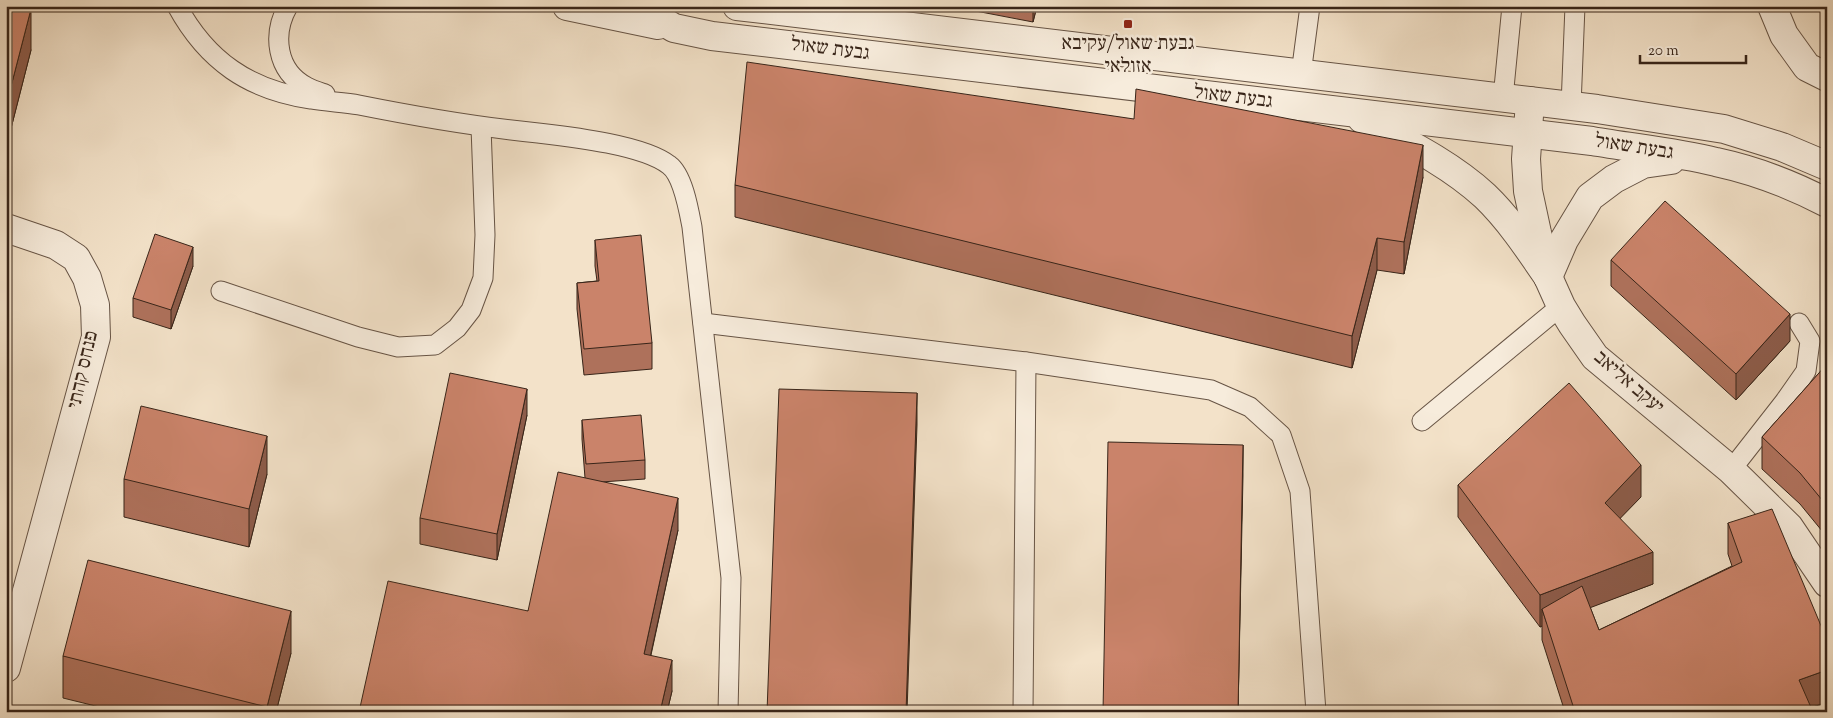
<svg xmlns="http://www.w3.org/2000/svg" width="1833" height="718" font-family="'Sorts Mill Goudy','Frank Ruhl Libre',serif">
<rect width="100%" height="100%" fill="#f3e2c9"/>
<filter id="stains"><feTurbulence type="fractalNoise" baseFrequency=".004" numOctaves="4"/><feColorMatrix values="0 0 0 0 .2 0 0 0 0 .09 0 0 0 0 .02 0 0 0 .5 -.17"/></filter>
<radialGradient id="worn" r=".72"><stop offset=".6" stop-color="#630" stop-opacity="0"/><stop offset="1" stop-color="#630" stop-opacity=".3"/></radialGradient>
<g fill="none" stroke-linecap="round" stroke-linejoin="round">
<defs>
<g id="service">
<path d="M 177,6 C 207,61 249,90 311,99 C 327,102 343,102 359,105 C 419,117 478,127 538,133 C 572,137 643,145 669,165 C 683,175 689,211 692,227 L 731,578 L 728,712"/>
<path d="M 288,6 C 272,34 276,71 307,87 C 312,90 319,92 325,94"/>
<path d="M 1301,74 L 1310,6"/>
<path d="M 1503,98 L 1512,6"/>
<path d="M 1571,106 L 1575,6"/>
<path d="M 221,291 L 358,337 L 398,347 L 435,345 L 457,328 L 471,310 L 483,278 L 485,235 L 481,127"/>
<path d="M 703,323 L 1026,362 L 1113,375 L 1211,390 L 1250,407 L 1281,435 L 1300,491 L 1316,712"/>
<path d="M 1422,421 L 1561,306"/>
<path d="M 1731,470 L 1785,401 L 1806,371 L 1810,341 L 1799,323"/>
<path d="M 1023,712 L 1026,362"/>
</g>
<g id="minor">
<path d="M 1772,6 L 1784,35 L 1807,67 L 1827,77"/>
<path d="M 1530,101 L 1526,159 L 1528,191 L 1537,233 L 1548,277 L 1561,306 L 1572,324 L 1595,357 L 1731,470 L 1789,527 L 1827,583"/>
<path d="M 6,228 L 56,245 L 76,258 L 87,278 L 95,305 L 96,337 L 6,668"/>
</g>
<g id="tertiary">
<path d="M 567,6 L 658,25"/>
<path d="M 637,6 L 674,28 L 712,36 L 1592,141 C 1632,148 1676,152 1716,162 C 1753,170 1793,185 1827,203"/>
<path d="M 737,6 L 1597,109 L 1724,129 L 1782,147 L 1827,166"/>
<path d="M 1362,119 C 1405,142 1449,163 1485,196 C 1509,219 1529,249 1548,277"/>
<path d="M 1548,277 L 1564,240 L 1590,197 L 1614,179 L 1643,164 L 1671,160"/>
</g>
</defs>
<use href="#service" stroke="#675445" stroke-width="21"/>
<use href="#minor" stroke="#675445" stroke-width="30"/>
<use href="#tertiary" stroke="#675445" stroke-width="30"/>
<use href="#service" stroke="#f7ecdc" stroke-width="19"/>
<use href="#minor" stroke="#f7ecdc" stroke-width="28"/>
<use href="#tertiary" stroke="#f7ecdc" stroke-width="28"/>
</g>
<g fill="#ae715b" stroke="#382519">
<path d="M 6,6 L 31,50 L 7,144 L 6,144 Z"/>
<path d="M 960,6 L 1037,6 L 1033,22 L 960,8 Z"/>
<path d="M 1423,177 L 1404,274 L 1377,270 L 1352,368 L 735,217 L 735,185 Z"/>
<path d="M 595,240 L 652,343 L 652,369 L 584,375 L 577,309 L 577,283 L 597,281 L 595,266 Z"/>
<path d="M 1611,260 L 1790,341 L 1736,400 L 1611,286 Z"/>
<path d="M 193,266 L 171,329 L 133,317 L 133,298 Z"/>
<path d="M 1827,364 L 1827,537 L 1800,504 L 1762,469 L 1762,437 Z"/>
<path d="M 527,415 L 497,560 L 420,544 L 420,518 Z"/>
<path d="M 582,420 L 645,460 L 645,479 L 601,482 L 678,530 L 651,655 L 672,691 L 667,712 L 359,712 L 528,611 L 585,478 L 582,439 Z"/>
<path d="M 267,474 L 249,547 L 124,517 L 124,479 Z"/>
<path d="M 1458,485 L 1641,497 L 1620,518 L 1653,584 L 1590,607 L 1599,630 L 1732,566 L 1728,554 L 1728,523 L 1813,712 L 1565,712 L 1542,640 L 1542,626 L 1540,627 L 1458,517 Z"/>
<path d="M 291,653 L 276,712 L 120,712 L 63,698 L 63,656 Z"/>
</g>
<g fill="#8d5c4a" stroke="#382519">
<path d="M 1033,6 L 1037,6 L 1033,22 Z"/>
<path d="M 31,9 L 31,50 L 7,144 L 7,102 Z"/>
<path d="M 1423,145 L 1423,177 L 1404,274 L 1404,242 Z"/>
<path d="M 1377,238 L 1377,270 L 1352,368 L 1352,336 Z"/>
<path d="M 193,247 L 193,266 L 171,329 L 171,310 Z"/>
<path d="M 1790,314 L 1790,341 L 1736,400 L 1736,374 Z"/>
<path d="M 527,389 L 527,415 L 497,560 L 497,534 Z"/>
<path d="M 917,393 L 917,425 L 907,712 L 906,712 Z"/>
<path d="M 267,436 L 267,474 L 249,547 L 249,509 Z"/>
<path d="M 1243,445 L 1243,476 L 1238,712 Z"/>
<path d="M 1641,465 L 1641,497 L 1605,534 L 1605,503 Z"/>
<path d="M 678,498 L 678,530 L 644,685 L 644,654 Z"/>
<path d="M 1653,552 L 1653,584 L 1547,624 L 1542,609 L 1542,626 L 1540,627 L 1540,595 Z"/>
<path d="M 291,611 L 291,653 L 276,712 L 267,712 L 267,707 Z"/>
<path d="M 672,660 L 672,691 L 667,712 L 660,712 Z"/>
<path d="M 1827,670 L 1827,702 L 1799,712 L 1799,680 Z"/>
</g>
<g fill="#ca836a" stroke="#382519">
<path d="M 6,6 L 21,6 L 31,9 L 7,102 L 6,102 Z"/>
<path d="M 747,62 L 1134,119 L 1136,89 L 1423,145 L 1404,242 L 1377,238 L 1352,336 L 735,185 Z"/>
<path d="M 1665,201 L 1790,314 L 1736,374 L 1611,260 Z"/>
<path d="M 155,234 L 193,247 L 171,310 L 133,298 Z"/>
<path d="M 641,235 L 652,343 L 584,349 L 577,283 L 599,281 L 595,240 Z"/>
<path d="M 1827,364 L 1827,506 L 1800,473 L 1762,437 Z"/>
<path d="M 450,373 L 527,389 L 497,534 L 420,518 Z"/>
<path d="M 1569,383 L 1641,465 L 1605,503 L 1653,552 L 1540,595 L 1458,485 Z"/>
<path d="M 779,389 L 917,393 L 906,712 L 767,712 Z"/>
<path d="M 141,406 L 267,436 L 249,509 L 124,479 Z"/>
<path d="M 641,415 L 645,460 L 586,464 L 582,420 Z"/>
<path d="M 1108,442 L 1243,445 L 1238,712 L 1103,712 Z"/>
<path d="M 558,472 L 678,498 L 644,654 L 672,660 L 660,712 L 359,712 L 388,581 L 528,611 Z"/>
<path d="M 1772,509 L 1827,640 L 1827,670 L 1799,680 L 1813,712 L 1575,712 L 1542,609 L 1582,586 L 1599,630 L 1742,562 L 1728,523 Z"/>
<path d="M 88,560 L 291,611 L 267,707 L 63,656 Z"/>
<path d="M 63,709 L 75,712 L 62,712 Z"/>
</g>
<rect fill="#8f2418" stroke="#f7ecdc" stroke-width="2" x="1123" y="19" width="10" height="10" rx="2.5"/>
<g text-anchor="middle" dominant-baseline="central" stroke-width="5" stroke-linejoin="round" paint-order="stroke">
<g font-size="20" fill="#382519" stroke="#f7ecdc">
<text x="1128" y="44">גבעת שאול/עקיבא<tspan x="1128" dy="23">אזולאי</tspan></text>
</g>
<g font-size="20" fill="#382519" stroke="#f7ecdc">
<text transform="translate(830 50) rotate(7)">גבעת שאול</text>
<text transform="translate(1233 98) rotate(7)">גבעת שאול</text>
<text transform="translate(1634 148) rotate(9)">גבעת שאול</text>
<text transform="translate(84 370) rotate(-77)">פנחס קהתי</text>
<text transform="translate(1628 383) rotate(41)">יעקב אליאב</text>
</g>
</g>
<rect width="1833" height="718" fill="none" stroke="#f3e2c9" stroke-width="25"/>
<rect x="8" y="8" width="1818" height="703" fill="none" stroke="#382519" stroke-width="2.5"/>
<rect x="12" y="12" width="1808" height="693" fill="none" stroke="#382519"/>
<path d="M1640 55v8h106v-8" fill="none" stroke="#382519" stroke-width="2.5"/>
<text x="1648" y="55" font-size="15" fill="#382519" stroke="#f7ecdc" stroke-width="4" paint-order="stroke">20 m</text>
<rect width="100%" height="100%" filter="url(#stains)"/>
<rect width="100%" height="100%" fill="url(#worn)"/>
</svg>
